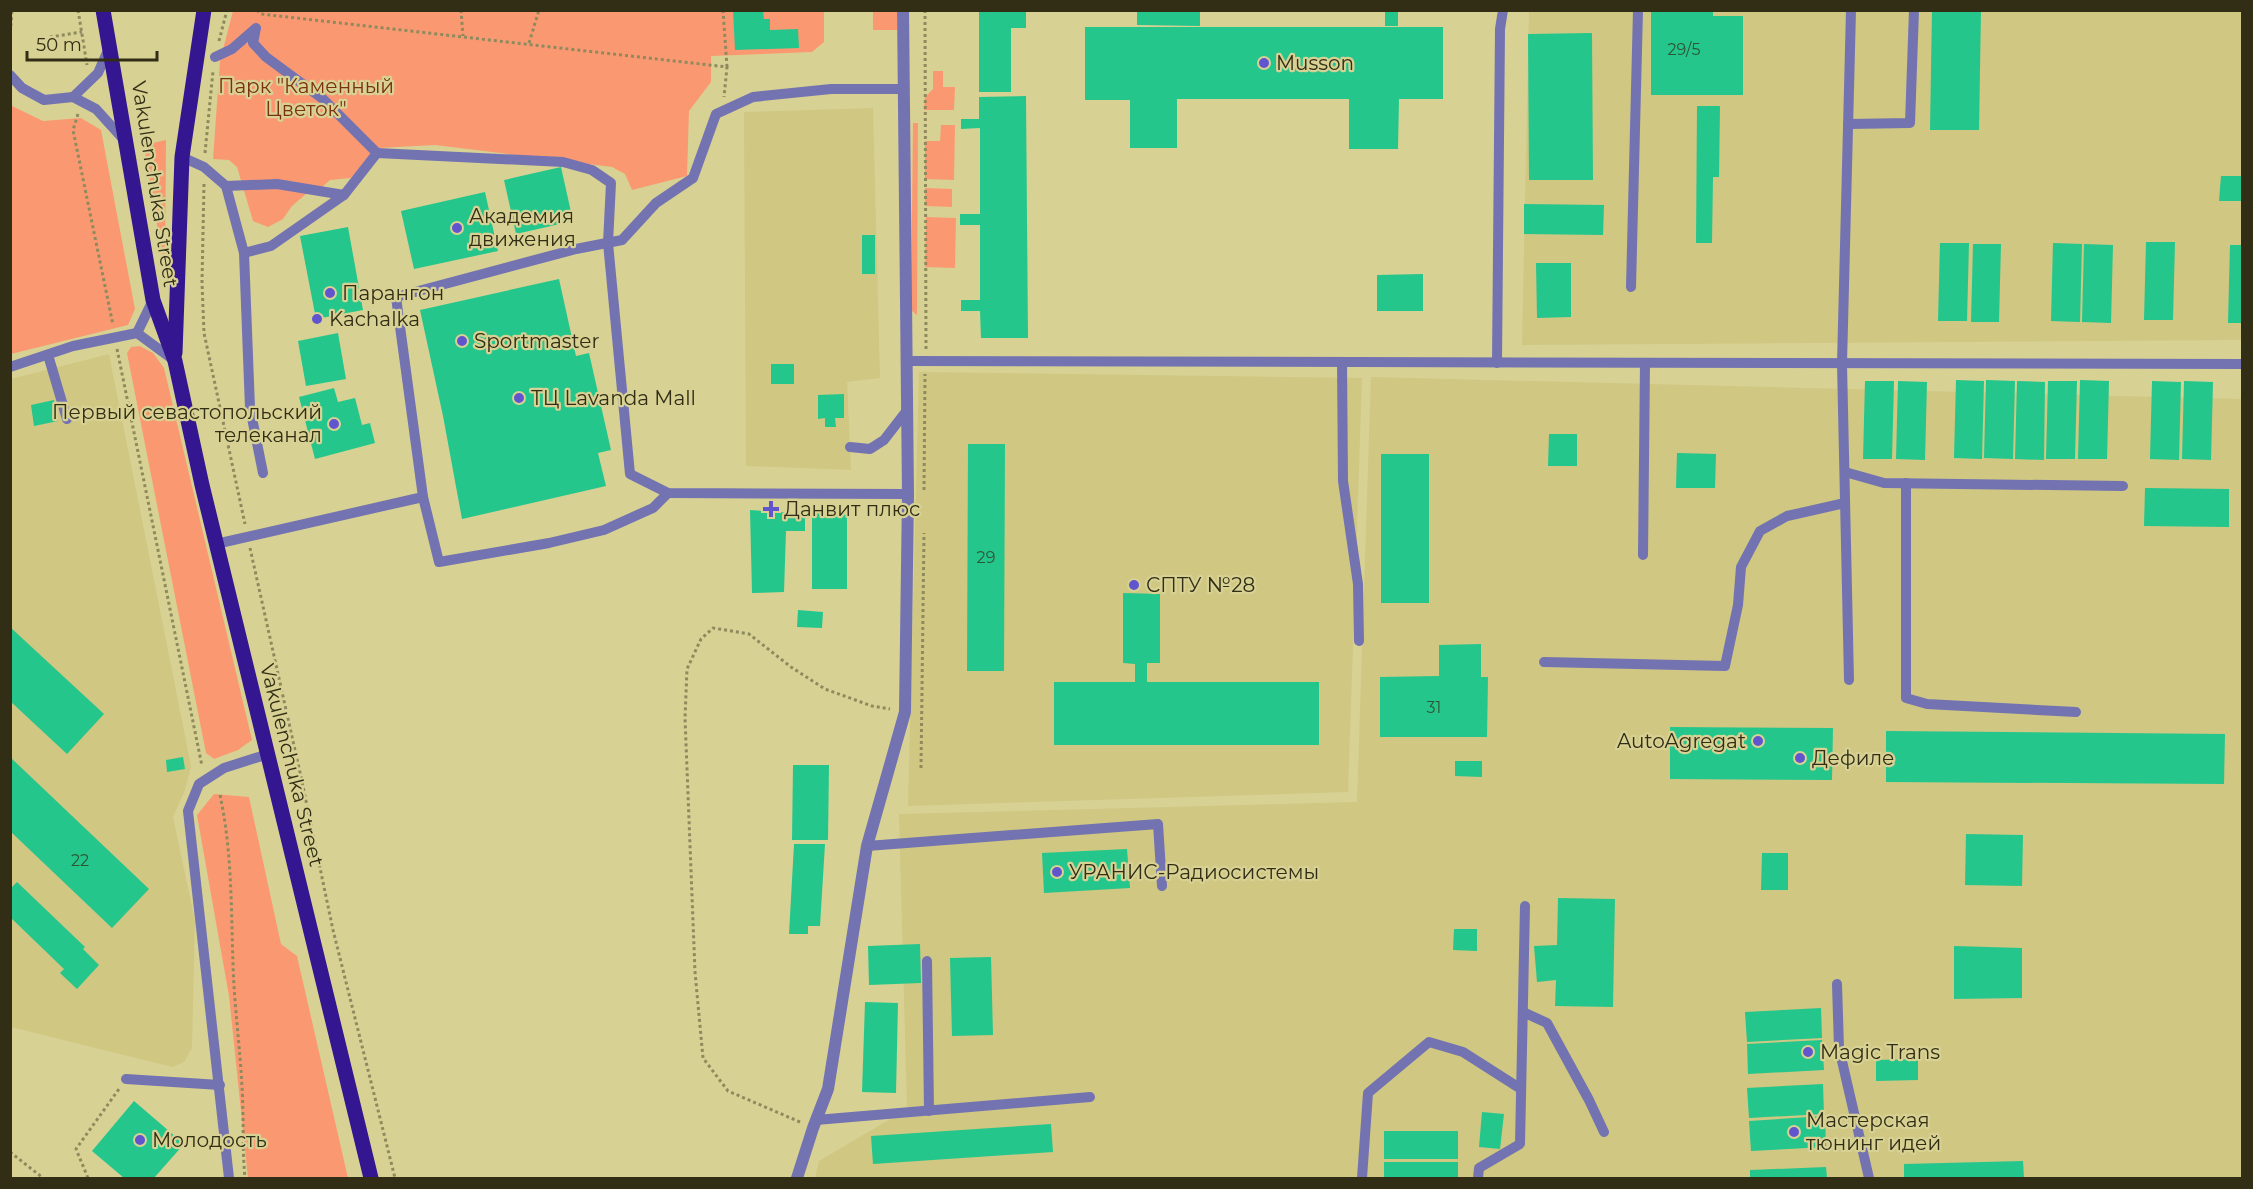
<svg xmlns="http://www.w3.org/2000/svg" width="2253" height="1189" font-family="Montserrat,sans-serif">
<rect width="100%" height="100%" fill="#d8d194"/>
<g fill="#cfc782">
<path d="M 1529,11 L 2242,11 L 2242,340 L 1522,345 Z"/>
<path d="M 873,108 L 880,378 L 847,382 L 851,470 L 746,466 L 744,112 Z"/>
<path d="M 109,354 L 191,766 L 185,790 L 173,817 L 195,921 L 192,1048 L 184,1062 L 172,1067 L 11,1027 L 11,379 Z"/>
<path d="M 919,372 L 1362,378 L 1348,792 L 908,806 Z"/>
<path d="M 1371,377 L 2242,399 L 2242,1178 L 815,1178 L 819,1161 L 907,1109 L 899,814 L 1357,802 Z"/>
</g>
<g fill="#fa9971">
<path d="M 233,11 L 824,11 L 824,42 L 812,52 L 711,56 L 711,82 L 689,111 L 687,176 L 632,190 L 625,174 L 612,167 L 435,145 L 379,148 L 351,178 L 330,180 L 320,189 L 306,194 L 292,206 L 283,219 L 268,227 L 253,221 L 237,167 L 229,160 L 213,159 L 220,61 Z"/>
<rect x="873" y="11" width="24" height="19"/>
<path d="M 933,71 L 943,71 L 943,87 L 955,87 L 954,110 L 924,110 L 925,97 L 933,89 Z"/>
<path d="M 10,105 L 43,121 L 81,118 L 101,130 L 135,309 L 128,325 L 11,354 Z"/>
<path d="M 913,123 L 918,123 L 917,315 L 911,310 Z"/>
<path d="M 941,125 L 955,125 L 954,180 L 925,179 L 925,141 L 940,141 Z"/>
<path d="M 166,140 L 165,274 L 144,145 Z"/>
<path d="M 925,188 L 952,189 L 952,207 L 925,206 Z"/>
<path d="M 926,217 L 956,218 L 955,268 L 925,267 Z"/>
<path d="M 140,346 L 153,353 L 164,368 L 252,740 L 238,750 L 214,759 L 206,753 L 127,353 L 131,347 Z"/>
<path d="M 214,794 L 249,797 L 281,944 L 297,956 L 348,1178 L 248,1178 L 229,996 L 197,815 Z"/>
</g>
<g fill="#24c68c">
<path d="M 733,10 L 763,10 L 764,19 L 770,19 L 770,30 L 798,29 L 799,48 L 735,50 Z"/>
<path d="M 979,10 L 1026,10 L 1026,28 L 1011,28 L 1011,92 L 979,92 Z"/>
<path d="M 1137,10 L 1200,10 L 1200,26 L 1137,25 Z"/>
<rect x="1385" y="10" width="13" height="16"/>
<path d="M 1651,10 L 1713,10 L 1713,16 L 1743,16 L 1743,95 L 1651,95 Z"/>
<path d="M 1932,10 L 1981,10 L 1979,130 L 1930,130 Z"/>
<path d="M 1085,27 L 1443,27 L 1443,99 L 1399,99 L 1398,149 L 1349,149 L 1349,99 L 1177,99 L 1177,148 L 1130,148 L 1130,100 L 1085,100 Z"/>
<path d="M 1592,33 L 1593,180 L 1529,180 L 1528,34 Z"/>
<path d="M 1026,96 L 1028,338 L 981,338 L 980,311 L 961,311 L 961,300 L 980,300 L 980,225 L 960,225 L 960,214 L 980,214 L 980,128 L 961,129 L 961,119 L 979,119 L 979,97 Z"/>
<path d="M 1697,106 L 1720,106 L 1719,177 L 1713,177 L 1712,243 L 1696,243 Z"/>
<path d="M 561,167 L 573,221 L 516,234 L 504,180 Z"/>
<path d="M 2221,176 L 2242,176 L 2242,201 L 2219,201 Z"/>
<path d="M 485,192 L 498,251 L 414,269 L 401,211 Z"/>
<path d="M 1524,204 L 1604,205 L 1603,235 L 1524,234 Z"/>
<path d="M 348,227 L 363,310 L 316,319 L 300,236 Z"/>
<rect x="862" y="235" width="13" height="39"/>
<path d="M 2146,242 L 2175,242 L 2173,320 L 2144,320 Z"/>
<path d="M 1940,243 L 1969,243 L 1967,321 L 1938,321 Z"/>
<path d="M 2053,243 L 2082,244 L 2080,322 L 2051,321 Z"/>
<path d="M 1973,244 L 2001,244 L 1999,322 L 1971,322 Z"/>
<path d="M 2084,244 L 2113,245 L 2111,323 L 2082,322 Z"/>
<path d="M 2230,245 L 2242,245 L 2242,323 L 2228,323 Z"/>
<path d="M 1536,263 L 1571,263 L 1571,317 L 1537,318 Z"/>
<path d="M 1423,274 L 1423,311 L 1377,311 L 1377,275 Z"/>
<path d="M 559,279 L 576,356 L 589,353 L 611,450 L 598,453 L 606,486 L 462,519 L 443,416 L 420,310 Z"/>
<path d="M 338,333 L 346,379 L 306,386 L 298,341 Z"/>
<rect x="771" y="364" width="23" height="20"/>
<path d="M 1956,380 L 1984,381 L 1982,459 L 1954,458 Z"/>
<path d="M 1986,380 L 2015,381 L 2013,459 L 1984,458 Z"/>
<path d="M 2080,380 L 2109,381 L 2107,459 L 2078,459 Z"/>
<path d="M 1865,381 L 1894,381 L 1892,459 L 1863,459 Z"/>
<path d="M 1898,381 L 1927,382 L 1925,460 L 1896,459 Z"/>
<path d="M 2017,381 L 2045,382 L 2044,460 L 2015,459 Z"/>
<path d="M 2048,381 L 2077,381 L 2075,459 L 2046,459 Z"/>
<path d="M 2152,381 L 2181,382 L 2179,460 L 2150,459 Z"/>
<path d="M 2184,381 L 2213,382 L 2211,460 L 2182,459 Z"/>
<path d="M 334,388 L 338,402 L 355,398 L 362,425 L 370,423 L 375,443 L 315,459 L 299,397 Z"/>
<path d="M 844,394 L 844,418 L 835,418 L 836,427 L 825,427 L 825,418 L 818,419 L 818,395 Z"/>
<path d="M 54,400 L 58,421 L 34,426 L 31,405 Z"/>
<path d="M 1549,434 L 1577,434 L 1577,466 L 1548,466 Z"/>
<path d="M 968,444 L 1005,444 L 1004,671 L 967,671 Z"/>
<path d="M 1677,453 L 1716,454 L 1715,488 L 1676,488 Z"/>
<rect x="1381" y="454" width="48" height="149"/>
<path d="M 2145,488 L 2229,489 L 2229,527 L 2144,526 Z"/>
<path d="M 750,510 L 805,514 L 805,531 L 786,531 L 784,592 L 752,593 Z"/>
<rect x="812" y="512" width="35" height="77"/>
<path d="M 1123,593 L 1160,594 L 1160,663 L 1147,663 L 1147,682 L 1319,682 L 1319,745 L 1054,745 L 1054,682 L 1135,682 L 1135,664 L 1123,663 Z"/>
<path d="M 798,610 L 823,612 L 822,628 L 797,627 Z"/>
<path d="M 10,627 L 104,714 L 67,754 L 10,701 Z"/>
<path d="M 1481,644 L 1481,677 L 1488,677 L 1487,737 L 1380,737 L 1380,677 L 1439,676 L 1439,645 Z"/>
<path d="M 1670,727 L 1833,728 L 1832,780 L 1670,779 Z"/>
<path d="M 1886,731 L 2225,734 L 2224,784 L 1886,782 Z"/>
<path d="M 10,757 L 149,889 L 112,928 L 10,831 Z"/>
<path d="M 183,757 L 185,769 L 167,772 L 166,760 Z"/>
<path d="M 1455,761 L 1482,761 L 1482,777 L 1455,776 Z"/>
<path d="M 793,765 L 829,765 L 828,840 L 792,840 Z"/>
<path d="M 1966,834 L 2023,835 L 2022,886 L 1965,885 Z"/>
<path d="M 794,844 L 825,844 L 820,926 L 808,926 L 808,934 L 789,934 Z"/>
<path d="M 1127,849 L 1130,888 L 1044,893 L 1042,853 Z"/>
<path d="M 1762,853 L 1788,853 L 1788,890 L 1761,890 Z"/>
<path d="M 17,882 L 85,947 L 83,949 L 99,965 L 77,989 L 60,973 L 64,969 L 10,917 L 10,889 Z"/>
<path d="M 1558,898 L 1615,899 L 1613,1007 L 1555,1006 L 1556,980 L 1537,982 L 1534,946 L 1557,945 Z"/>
<path d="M 1454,929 L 1477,929 L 1477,951 L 1453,950 Z"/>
<path d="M 920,944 L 921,983 L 869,985 L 868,946 Z"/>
<path d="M 1954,946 L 2022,948 L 2022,998 L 1954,999 Z"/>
<path d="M 991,957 L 993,1035 L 952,1036 L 950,958 Z"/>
<path d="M 865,1002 L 898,1003 L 896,1093 L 862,1092 Z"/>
<path d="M 1821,1008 L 1822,1038 L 1747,1042 L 1745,1012 Z"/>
<path d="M 1822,1040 L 1824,1070 L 1748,1074 L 1747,1044 Z"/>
<path d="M 1918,1059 L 1918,1080 L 1876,1081 L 1876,1060 Z"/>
<path d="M 1823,1084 L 1824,1114 L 1749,1118 L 1747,1088 Z"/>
<path d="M 134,1101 L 184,1144 L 154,1178 L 124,1178 L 92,1151 Z"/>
<path d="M 1482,1112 L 1504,1114 L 1500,1149 L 1479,1147 Z"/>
<path d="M 1825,1116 L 1826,1147 L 1751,1151 L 1749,1121 Z"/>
<path d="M 1051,1124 L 1053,1152 L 873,1164 L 871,1136 Z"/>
<rect x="1384" y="1131" width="74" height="28"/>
<path d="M 2023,1161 L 2024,1178 L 1904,1178 L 1904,1164 Z"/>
<rect x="1384" y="1162" width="74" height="16"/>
<path d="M 1826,1167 L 1827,1178 L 1750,1178 L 1750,1170 Z"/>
</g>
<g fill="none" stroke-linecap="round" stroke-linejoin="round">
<g stroke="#8f8a5d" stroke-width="3" stroke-dasharray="3 3" stroke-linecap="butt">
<path d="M 78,10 L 87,65"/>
<path d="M 257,10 L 261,14 L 727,67 L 724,97"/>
<path d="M 461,10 L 463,36"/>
<path d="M 723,10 L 727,67"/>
<path d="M 925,10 L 926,349"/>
<path d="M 10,38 L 12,10"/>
<path d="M 44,38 L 82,32"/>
<path d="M 219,41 L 227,10"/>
<path d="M 529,43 L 539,10"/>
<path d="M 78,114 L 73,130 L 113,325"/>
<path d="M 205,153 L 213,71"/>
<path d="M 204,184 L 202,282 L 204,333 L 245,524"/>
<path d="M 117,349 L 202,766"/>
<path d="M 924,490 L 925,374"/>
<path d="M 250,548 L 301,777 L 333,930 L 395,1178"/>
<path d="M 921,768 L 924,533"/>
<path d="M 220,795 C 232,851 231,906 233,963 C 234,1004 240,1046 242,1087 C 244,1118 242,1148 245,1178"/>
<path d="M 800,1122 L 728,1091 L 703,1058 L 695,972 L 685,718 L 687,669 L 701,639 L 713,628 L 749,634 L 791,667 L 825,689 L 872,706 L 890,709"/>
<path d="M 10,1152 L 43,1178"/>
<path d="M 88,1178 L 76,1149 L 119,1089"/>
</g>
<g stroke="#7373b2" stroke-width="10">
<path d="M 215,57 L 232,49 L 256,28 L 253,43 L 266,57 L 323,99 L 377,153 L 344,195 L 277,184 L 226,186"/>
<path d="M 10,75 L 22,88 L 44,100 L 73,97 L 96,109 L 124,140"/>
<path d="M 73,97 L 98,73 L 109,48"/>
<path d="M 1848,124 L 1910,123 L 1914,10"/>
<path d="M 377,153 L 563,162 L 592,170 L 611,183 L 608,243 L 630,474 L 668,493 L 908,494"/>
<path d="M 182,157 L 204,167 L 226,186 L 244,253 L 250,408 L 263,473"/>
<path d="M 244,253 L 271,246 L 344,195"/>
<path d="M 1631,287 L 1638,10"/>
<path d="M 137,333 L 153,300"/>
<path d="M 48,355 L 67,419"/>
<path d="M 908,361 L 2242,364"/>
<path d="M 1342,362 L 1343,481 L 1358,584 L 1359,641"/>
<path d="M 1497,363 L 1500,29 L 1503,10"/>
<path d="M 10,367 L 73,346 L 137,333 L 175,361"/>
<path d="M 850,447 L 870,449 L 884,440 L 908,409"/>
<path d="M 1845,472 L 1884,483 L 2123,486"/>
<path d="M 1906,483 L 1906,698 L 1927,704 L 2076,712"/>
<path d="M 423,497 L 439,562 L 549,543 L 604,530 L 653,508 L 668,493"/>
<path d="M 216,544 L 423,497 L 396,297 L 576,249 L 622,240 L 656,203 L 693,178 L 716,114 L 753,97 L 831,89 L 903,89"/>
<path d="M 1643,555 L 1645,363"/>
<path d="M 1544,662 L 1725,666 L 1738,605 L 1741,567 L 1760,531 L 1787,516 L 1845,503"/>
<path d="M 1849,680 L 1842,364 L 1851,10"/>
<path d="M 867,846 L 1158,824 L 1162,886"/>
<path d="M 927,961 L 929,1111"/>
<path d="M 1837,984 L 1839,1048 L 1869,1178"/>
<path d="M 1523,1012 L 1547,1023 L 1589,1100 L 1604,1132"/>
<path d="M 126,1079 L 220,1085"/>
<path d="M 816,1120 L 1090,1097"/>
<path d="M 229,1178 L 188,811 L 199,784 L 224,768 L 268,754"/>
<path d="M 1362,1178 L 1368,1093 L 1429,1042 L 1463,1052 L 1521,1089"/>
<path d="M 1478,1178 L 1479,1168 L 1520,1144 L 1525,906"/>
</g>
<path stroke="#7373b2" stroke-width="12" d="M 797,1178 L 813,1128 L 828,1089 L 867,846 L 905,712 L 908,494 L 903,10"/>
<g stroke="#341690" stroke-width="15">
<path d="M 103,10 L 153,300 L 175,361 L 202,485 L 371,1178"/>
<path d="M 175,353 L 182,157 L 204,10"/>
</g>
</g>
<g fill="#6155ce" stroke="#d8d194" stroke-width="2">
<circle cx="1264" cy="63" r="6"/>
<circle cx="457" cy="228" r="6"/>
<circle cx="330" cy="293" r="6"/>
<circle cx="317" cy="319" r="6"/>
<circle cx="462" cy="341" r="6"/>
<circle cx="519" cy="398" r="6"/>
<circle cx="334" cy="424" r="6"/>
<path d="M768 500h6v6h6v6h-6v6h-6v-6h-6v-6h6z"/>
<circle cx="1134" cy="585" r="6"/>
<circle cx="1758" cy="741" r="6"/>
<circle cx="1800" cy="758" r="6"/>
<circle cx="1057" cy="872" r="6"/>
<circle cx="1808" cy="1052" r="6"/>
<circle cx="1794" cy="1132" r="6"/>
<circle cx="140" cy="1140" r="6"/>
</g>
<g text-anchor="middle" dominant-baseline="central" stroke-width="4.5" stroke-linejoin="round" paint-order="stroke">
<g font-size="16" fill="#2e5433">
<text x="1684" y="49">29/5</text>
<text x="986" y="557">29</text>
<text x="1434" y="707">31</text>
<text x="80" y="860">22</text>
</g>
<g font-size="20" fill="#312e15" stroke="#d8d194" text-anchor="start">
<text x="1276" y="63">Musson</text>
<text x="469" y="216">Академия<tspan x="469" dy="23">движения</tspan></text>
<text x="342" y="293">Парангон</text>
<text x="329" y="319">Kachalka</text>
<text x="474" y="341">Sportmaster</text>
<text x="531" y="398">ТЦ Lavanda Mall</text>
<text x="322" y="412" text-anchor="end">Первый севастопольский<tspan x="322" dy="23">телеканал</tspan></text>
<text x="784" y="509">Данвит плюс</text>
<text x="1146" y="585">СПТУ №28</text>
<text x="1746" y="741" text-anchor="end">AutoAgregat</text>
<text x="1812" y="758">Дефиле</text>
<text x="1069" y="872">УРАНИС-Радиосистемы</text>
<text x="1820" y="1052">Magic Trans</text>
<text x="1806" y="1120">Мастерская<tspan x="1806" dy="23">тюнинг идей</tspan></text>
<text x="152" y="1140">Молодость</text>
</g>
<g font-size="20" fill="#793110" stroke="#d8d194">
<text x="306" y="86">Парк "Каменный<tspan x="306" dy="23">Цветок"</tspan></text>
</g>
<g font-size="20" fill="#312e15" stroke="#d8d194">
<text transform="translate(155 184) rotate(81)">Vakulenchuka Street</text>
<text transform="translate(292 765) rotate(76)">Vakulenchuka Street</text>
</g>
</g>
<rect width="2253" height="1189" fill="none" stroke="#312e15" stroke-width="24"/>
<path d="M27 51v9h130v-9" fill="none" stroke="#312e15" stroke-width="3"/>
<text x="36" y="51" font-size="18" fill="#312e15" stroke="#d8d194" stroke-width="4.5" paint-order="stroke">50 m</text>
</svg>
